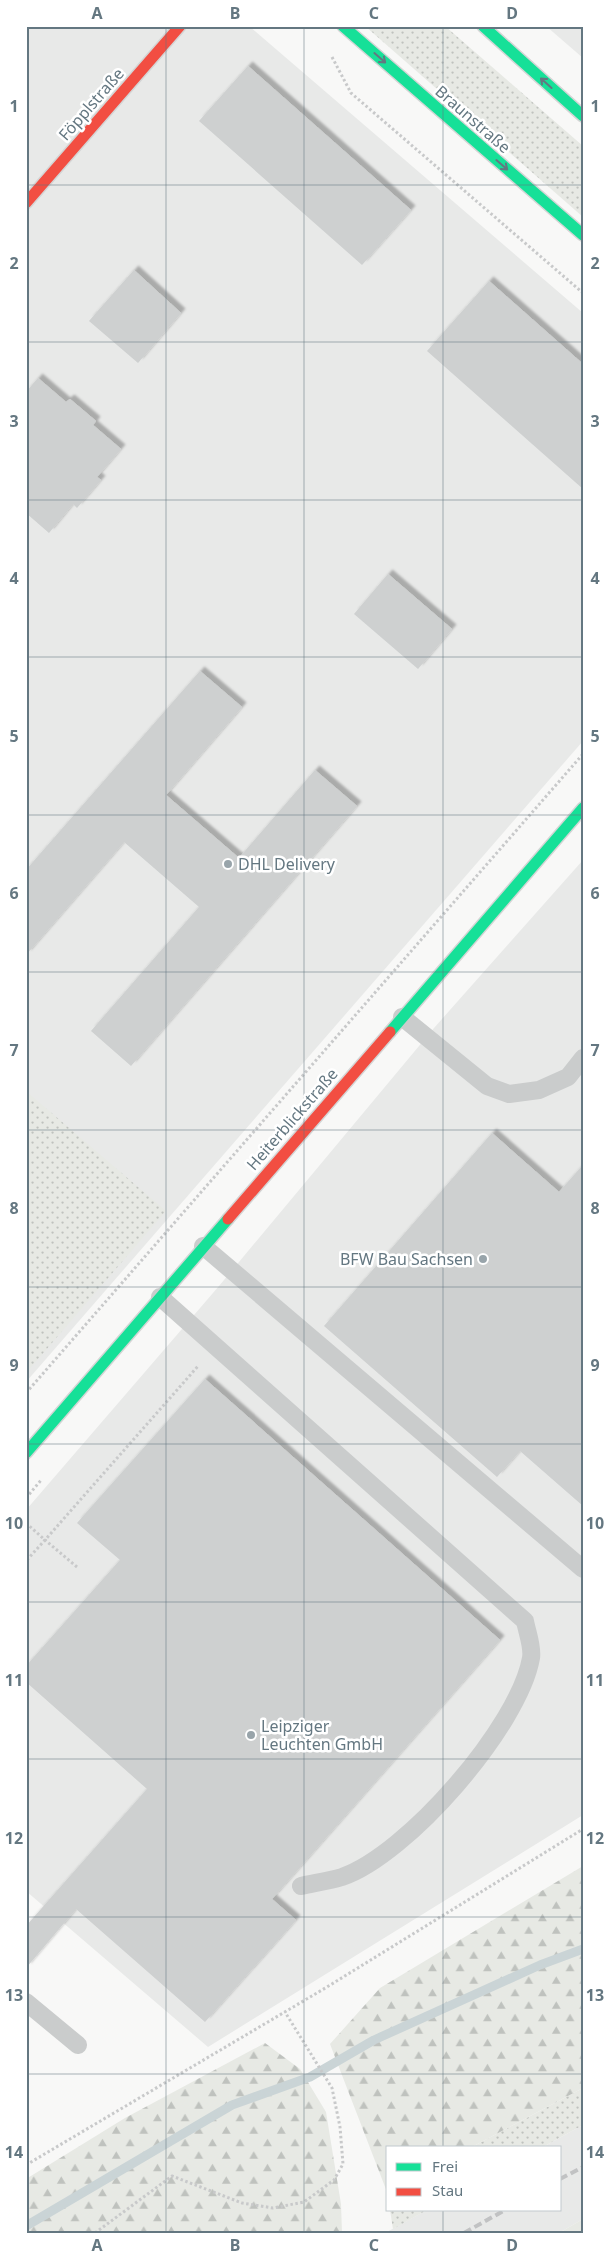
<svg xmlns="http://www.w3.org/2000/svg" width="609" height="2259" font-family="'Noto Sans',sans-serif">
<defs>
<pattern id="green-dots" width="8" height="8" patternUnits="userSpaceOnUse" patternTransform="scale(1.25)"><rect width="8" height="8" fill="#e7e9e4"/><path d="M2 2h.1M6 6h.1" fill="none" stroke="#bfc2be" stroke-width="1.8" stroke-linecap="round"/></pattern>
<pattern id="forest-firs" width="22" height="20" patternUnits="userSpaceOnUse" patternTransform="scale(1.25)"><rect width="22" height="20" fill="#e7e9e4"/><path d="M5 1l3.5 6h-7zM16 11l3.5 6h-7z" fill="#bfc2be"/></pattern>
<filter id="shadow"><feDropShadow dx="4.5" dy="-4.5" stdDeviation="1" flood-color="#0004"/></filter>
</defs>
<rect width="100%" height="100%" fill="#f8f8f7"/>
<g fill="#e8e9e8">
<path d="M 26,26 L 249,26 L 583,313 L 583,741 L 26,1382 Z"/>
<path d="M 546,26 L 583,26 L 583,58 Z"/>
<path d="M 583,860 L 583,1815 L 208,2047 L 26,1891 L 26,1510 L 219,1286 L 434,1028 Z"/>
<path d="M 583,2125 L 583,2219 L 559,2233 L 385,2233 L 427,2210 L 560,2210 L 560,2148 L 541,2148 Z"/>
</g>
<g fill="url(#green-dots)">
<path d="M 365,26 L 445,26 L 583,146 L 583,217 Z"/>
<path d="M 26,1091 L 166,1211 L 26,1373 Z"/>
<path d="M 583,2088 L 583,2125 L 541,2148 L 470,2148 Z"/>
<path d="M 390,2210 L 427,2210 L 393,2229 Z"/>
</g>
<g fill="url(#forest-firs)">
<path d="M 583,1866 L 583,2088 L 470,2148 L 388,2148 L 387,2192 L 330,2044 L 380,1988 Z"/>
<path d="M 265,2043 L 300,2069 L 326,2112 L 341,2204 L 342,2233 L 26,2233 L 26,2179 L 125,2118 Z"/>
<path d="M 583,2219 L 583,2233 L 559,2233 Z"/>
</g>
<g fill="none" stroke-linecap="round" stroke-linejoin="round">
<path stroke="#cad4d6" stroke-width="9" d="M 26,2226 L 232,2105 L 310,2077 L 374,2040 L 540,1965 L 583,1949"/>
</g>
<g fill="#ced0d0" filter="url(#shadow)">
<path d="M 248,66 L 411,210 L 362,265 L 199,121 Z"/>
<path d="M 134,270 L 181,313 L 138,363 L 89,321 Z"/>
<path d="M 489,281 L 583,364 L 583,489 L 427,351 Z"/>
<path d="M 38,378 L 66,402 L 70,399 L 96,421 L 93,425 L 121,449 L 97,477 L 101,480 L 77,508 L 73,504 L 49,533 L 26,513 L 26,392 Z"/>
<path d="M 388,574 L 452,629 L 418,669 L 354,614 Z"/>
<path d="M 200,671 L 242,707 L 166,795 L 239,858 L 315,770 L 357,806 L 131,1066 L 91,1031 L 199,907 L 124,842 L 26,955 L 26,870 Z"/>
<path d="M 492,1133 L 559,1192 L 583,1165 L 583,1506 L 520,1451 L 497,1477 L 324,1326 Z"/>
<path d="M 205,1379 L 500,1640 L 272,1899 L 296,1920 L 205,2022 L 76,1909 L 26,1968 L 26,1926 L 147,1789 L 26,1682 L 26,1666 L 120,1560 L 77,1523 Z"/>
</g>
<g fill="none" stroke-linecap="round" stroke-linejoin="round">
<defs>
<g id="fast">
<path d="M 343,26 L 583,235"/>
<path d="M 483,26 L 583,116"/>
<path d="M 390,1032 L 583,808"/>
<path d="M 26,1453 L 228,1219"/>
</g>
<g id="jam">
<path d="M 26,203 L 180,26"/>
<path d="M 228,1219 L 390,1032"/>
</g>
</defs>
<use href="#fast" stroke="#d4d5d5" stroke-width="14"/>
<use href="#jam" stroke="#d4d5d5" stroke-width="14"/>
<g stroke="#c8c9ca" stroke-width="3" stroke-dasharray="2.5 2.5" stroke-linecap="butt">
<path d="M 332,57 L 351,93 L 583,293"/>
<path d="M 26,1393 L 583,754"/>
<path d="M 26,1498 L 42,1479"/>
<path d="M 26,1523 L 45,1540 L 26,1561"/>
<path d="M 77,1567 L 45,1540 L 199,1365"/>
<path d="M 26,2165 L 327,1987 L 583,1829"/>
<path d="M 95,2233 L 172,2176 L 242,2203 L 273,2208 L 304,2202 L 334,2180 L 343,2164 L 340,2127 L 332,2088 L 285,2012"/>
</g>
<g stroke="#cacccc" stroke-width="18">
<path d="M 402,1017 L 487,1086 L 509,1094 L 539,1090 L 568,1077 L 583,1058"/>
<path d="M 203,1246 L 583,1569"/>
<path d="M 160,1297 L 525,1621 C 527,1632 533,1647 531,1658 C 519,1726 407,1855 342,1877 C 329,1881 314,1883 301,1886"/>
<path d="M 26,2002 L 78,2045"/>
</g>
<use href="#fast" stroke="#16e098" stroke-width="11"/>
<use href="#jam" stroke="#f24e42" stroke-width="11"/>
<g stroke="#c1c2c3" stroke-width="4" stroke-dasharray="8 4" stroke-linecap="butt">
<path d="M 560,2179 L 583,2167"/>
<path d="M 464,2233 L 505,2210"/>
</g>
</g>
<defs><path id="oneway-shaft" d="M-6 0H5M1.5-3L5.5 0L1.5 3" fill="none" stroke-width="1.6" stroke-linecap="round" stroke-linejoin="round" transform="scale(1.25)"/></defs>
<g stroke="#647781">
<use href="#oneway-shaft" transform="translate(380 58) rotate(41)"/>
<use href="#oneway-shaft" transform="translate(546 83) rotate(-138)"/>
<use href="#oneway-shaft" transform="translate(502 165) rotate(41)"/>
</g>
<path fill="none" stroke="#647781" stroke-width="1" stroke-opacity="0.55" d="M 166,26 L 166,2233M 304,26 L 304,2233M 443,26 L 443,2148M 26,185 L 583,185M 26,342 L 583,342M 26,500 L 583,500M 26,657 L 583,657M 26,815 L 583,815M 26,972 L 583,972M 26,1130 L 583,1130M 26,1287 L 583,1287M 26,1444 L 583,1444M 26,1602 L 583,1602M 26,1759 L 583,1759M 26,1917 L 583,1917M 26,2074 L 583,2074M 443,2210 L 443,2233"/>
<g fill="#98a4aa" stroke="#fff" stroke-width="2">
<circle cx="228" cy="864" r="5"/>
<circle cx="483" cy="1259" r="5"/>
<circle cx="251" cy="1735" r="5"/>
</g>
<g text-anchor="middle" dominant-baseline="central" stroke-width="5" stroke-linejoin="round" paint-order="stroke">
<g font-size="16" fill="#647781" stroke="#fff">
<text transform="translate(91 104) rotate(-49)">Föpplstraße</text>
<text transform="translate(473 119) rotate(41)">Braunstraße</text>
<text transform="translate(292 1119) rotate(-49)">Heiterblickstraße</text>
</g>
<g font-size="16" fill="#647781" stroke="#fff" text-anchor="start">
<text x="238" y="864">DHL Delivery</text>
<text x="473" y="1259" text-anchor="end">BFW Bau Sachsen</text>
<text x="261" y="1726">Leipziger<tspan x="261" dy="18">Leuchten GmbH</tspan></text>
</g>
</g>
<rect width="609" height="2259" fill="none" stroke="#ffffff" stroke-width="55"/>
<rect x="386" y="2146" width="175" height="65" fill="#ffffff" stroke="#c1c9cd"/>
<rect x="396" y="2163" width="25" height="8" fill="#16e098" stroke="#c1c9cd"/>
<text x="432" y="2172" font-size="15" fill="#647781">Frei</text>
<rect x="396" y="2188" width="25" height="8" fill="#f24e42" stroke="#c1c9cd"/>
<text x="432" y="2196" font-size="15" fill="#647781">Stau</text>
<rect x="28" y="28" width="554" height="2204" fill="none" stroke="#647781" stroke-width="2"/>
<g font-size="16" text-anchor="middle" font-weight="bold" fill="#647781">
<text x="97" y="19">A</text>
<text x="235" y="19">B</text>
<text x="374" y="19">C</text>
<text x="512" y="19">D</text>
<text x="14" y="112">1</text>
<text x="595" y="112">1</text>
<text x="14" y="269">2</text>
<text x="595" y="269">2</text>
<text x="14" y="427">3</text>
<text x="595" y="427">3</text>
<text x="14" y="584">4</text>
<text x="595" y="584">4</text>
<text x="14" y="742">5</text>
<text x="595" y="742">5</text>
<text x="14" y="899">6</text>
<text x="595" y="899">6</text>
<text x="14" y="1056">7</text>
<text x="595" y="1056">7</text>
<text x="14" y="1214">8</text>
<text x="595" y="1214">8</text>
<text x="14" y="1371">9</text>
<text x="595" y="1371">9</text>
<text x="14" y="1529">10</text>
<text x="595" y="1529">10</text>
<text x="14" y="1686">11</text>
<text x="595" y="1686">11</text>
<text x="14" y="1844">12</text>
<text x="595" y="1844">12</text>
<text x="14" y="2001">13</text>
<text x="595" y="2001">13</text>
<text x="14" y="2158">14</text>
<text x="595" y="2158">14</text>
<text x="97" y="2251">A</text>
<text x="235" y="2251">B</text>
<text x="374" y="2251">C</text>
<text x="512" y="2251">D</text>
</g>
</svg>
